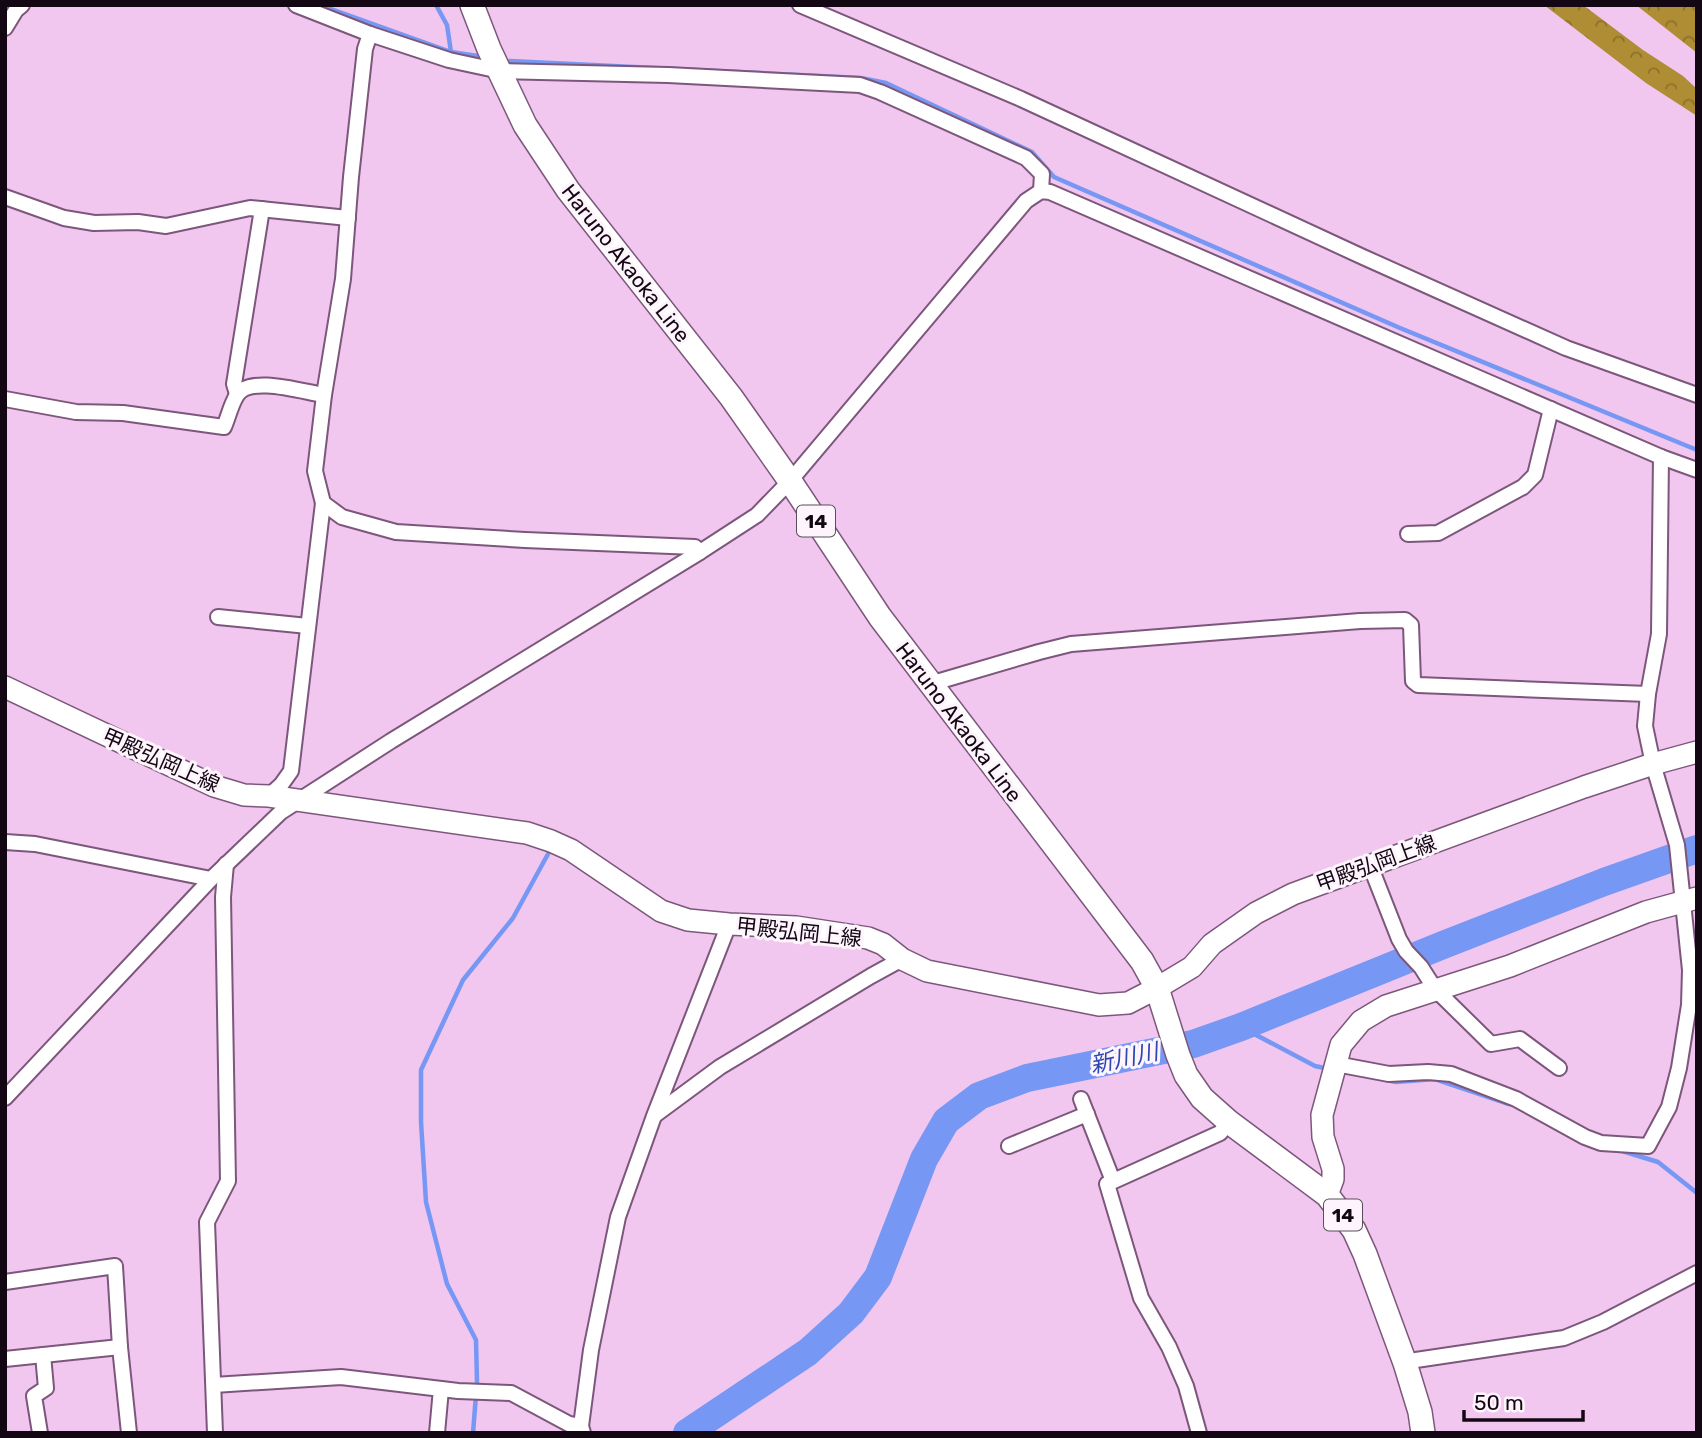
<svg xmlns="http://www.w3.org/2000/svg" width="1702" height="1438" font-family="Rubik,'Noto Sans JP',sans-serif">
<defs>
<pattern id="forest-crowns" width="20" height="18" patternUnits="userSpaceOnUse" patternTransform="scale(1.75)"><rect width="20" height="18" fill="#af8d34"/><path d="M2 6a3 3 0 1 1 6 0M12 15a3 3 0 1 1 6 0" fill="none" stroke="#8d712b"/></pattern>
</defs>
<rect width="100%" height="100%" fill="#f1c6ef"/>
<g fill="url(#forest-crowns)">
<path d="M 1544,5 L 1583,5 L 1643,50 L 1683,76 L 1697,89 L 1697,116 L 1646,83 Z"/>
<path d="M 1636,5 L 1697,5 L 1697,53 Z"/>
</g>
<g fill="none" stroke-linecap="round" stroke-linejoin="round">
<g stroke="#7697f3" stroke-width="4.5">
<path d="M 320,5 L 451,52 L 478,56"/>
<path d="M 436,5 L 447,25 L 451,52"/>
<path d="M 510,61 L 861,78 L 886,83 L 1032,152 L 1054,177 L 1400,328 L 1697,450"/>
<path d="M 1241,1027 L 1315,1066 L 1329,1069"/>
<path d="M 1386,1080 L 1396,1082 L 1435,1079 L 1509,1104"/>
<path d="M 1619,1150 L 1658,1162 L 1697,1193"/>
<path d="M 473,1433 L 477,1382 L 476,1340 L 447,1284 L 426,1202 L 421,1122 L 421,1070 L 463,980 L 513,918 L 548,854"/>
</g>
<path stroke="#7697f3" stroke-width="28" d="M 687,1433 L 808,1352 L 851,1313 L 878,1277 L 924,1159 L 946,1121 L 979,1096 L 1027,1078 L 1193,1044 L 1241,1027 L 1443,945 L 1604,882 L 1697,849"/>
<defs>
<g id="minor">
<path d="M 296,5 L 370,34 L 449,60 L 500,71 L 668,75 L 860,85 L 880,92 L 1026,158 L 1042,174 L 1041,191"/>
<path d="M 800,5 L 1021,99 L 1363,257 L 1566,348 L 1697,395"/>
<path d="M 5,28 L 16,10 L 22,5"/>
<path d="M 370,34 L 365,49 L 351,177 L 343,279 L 324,395 L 315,471 L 323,503 L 342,517 L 396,532 L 525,540 L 695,547 L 700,552"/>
<path d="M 5,197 L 64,218 L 94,223 L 138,222 L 166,226 L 250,208 L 348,218"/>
<path d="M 237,394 L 234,384 L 262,209"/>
<path d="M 5,399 L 76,412 L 123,413 L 224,427 C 228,418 231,404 237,395 C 250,375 303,392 324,395"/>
<path d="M 1408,534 L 1438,533 L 1523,487 L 1535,475 L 1551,409"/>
<path d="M 218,617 L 308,626"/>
<path d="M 931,686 L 940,681 L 1039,652 L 1071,644 L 1360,621 L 1405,620 L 1411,625 L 1413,681 L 1418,685 L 1648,694"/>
<path d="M 269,796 L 281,785 L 291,771 L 323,503"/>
<path d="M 5,842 L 35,844 L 211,879"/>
<path d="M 1370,865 L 1399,939 L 1406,951 L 1421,967 L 1435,989 L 1491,1044 L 1520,1039 L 1559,1068"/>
<path d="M 1336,1064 L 1389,1074 L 1428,1072 L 1451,1074 L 1516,1099 L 1585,1137 L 1601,1143 L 1648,1146 L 1669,1107 L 1679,1068 L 1689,1005 L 1690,970 L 1677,845 L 1653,764 L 1645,726 L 1648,694 L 1659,634 L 1661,457"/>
<path d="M 5,1098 L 211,879 L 281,812 L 391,741 L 700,552 L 757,515 L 790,481 L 1026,201 L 1041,191 L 1050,192 L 1661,457 L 1697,470"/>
<path d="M 1081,1099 L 1113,1181"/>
<path d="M 655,1115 L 720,1067 L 871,976 L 902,959"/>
<path d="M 1009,1146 L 1087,1114"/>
<path d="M 5,1282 L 115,1266 L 120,1347 L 129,1433"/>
<path d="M 5,1359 L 120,1347"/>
<path d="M 1405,1363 L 1416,1360 L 1564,1338 L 1603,1322 L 1697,1273"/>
<path d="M 214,1385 L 341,1377 L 458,1391 L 511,1393 L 569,1424 L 581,1426"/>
<path d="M 40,1433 L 34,1396 L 46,1388 L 43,1355"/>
<path d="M 215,1433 L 207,1222 L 228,1181 L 223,897 L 226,864"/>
<path d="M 437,1433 L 441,1389"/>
<path d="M 583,1433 L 581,1426 L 591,1350 L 618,1217 L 654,1116 L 729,924"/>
<path d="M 1199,1433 L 1186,1386 L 1169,1347 L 1141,1298 L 1107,1184 L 1220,1133 L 1229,1122"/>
</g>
<g id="secondary">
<path d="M 5,687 L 214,786 L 244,795 L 269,796 L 527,833 L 551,841 L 571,850 L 661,911 L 688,920 L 729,924 L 796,927 L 868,938 L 883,944 L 902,959 L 927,971 L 1099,1005 L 1128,1003 L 1157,988 L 1192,967 L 1212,944 L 1256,913 L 1293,894 L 1584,787 L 1653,764 L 1697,752"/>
<path d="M 1327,1195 L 1333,1179 L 1333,1169 L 1323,1137 L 1322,1115 L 1341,1045 L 1361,1021 L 1386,1006 L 1510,966 L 1646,912 L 1697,898"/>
</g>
<path id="primary" d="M 472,5 L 489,49 L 525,125 L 568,190 L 731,397 L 790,481 L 880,617 L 1142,961 L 1157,988 L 1178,1055 L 1186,1075 L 1202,1098 L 1229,1122 L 1327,1195 L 1354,1230 L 1365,1254 L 1405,1363 L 1420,1412 L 1423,1433"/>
</defs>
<use href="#minor" stroke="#7c577b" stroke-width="18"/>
<use href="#secondary" stroke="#7c577b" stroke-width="24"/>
<use href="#primary" stroke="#7c577b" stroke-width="26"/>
<use href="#minor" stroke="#fff" stroke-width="14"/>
<use href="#secondary" stroke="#fff" stroke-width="21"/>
<use href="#primary" stroke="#fff" stroke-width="23"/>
</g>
<g text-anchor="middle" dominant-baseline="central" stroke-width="6" stroke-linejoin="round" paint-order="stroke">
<g fill="#fdf4fc" stroke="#5a4e5a" stroke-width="2">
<rect x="797" y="505.5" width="38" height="31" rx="5"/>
<rect x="1324" y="1199.5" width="38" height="31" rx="5"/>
</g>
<g font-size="19" font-weight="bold" fill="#140714">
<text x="816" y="521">14</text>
<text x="1343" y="1215">14</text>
</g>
<g font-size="21" fill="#140714" stroke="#fdf4fc">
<text transform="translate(626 263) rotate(52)">Haruno Akaoka Line</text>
<text transform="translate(959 722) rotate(53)">Haruno Akaoka Line</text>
<text transform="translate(161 760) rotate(24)">甲殿弘岡上線</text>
<text transform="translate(1376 863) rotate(-20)">甲殿弘岡上線</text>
<text transform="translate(799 932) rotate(6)">甲殿弘岡上線</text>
</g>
<g font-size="23" font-style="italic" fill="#2d47b1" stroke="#fdf4fc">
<text transform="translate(1124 1058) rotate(-12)">新川川</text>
</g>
</g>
<rect width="1702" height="1438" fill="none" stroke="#140714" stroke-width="14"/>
<path d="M1464 1410v10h119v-10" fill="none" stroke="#140714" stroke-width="3.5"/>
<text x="1474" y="1410" font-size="21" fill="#140714" stroke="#fdf4fc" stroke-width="5" paint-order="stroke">50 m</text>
</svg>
